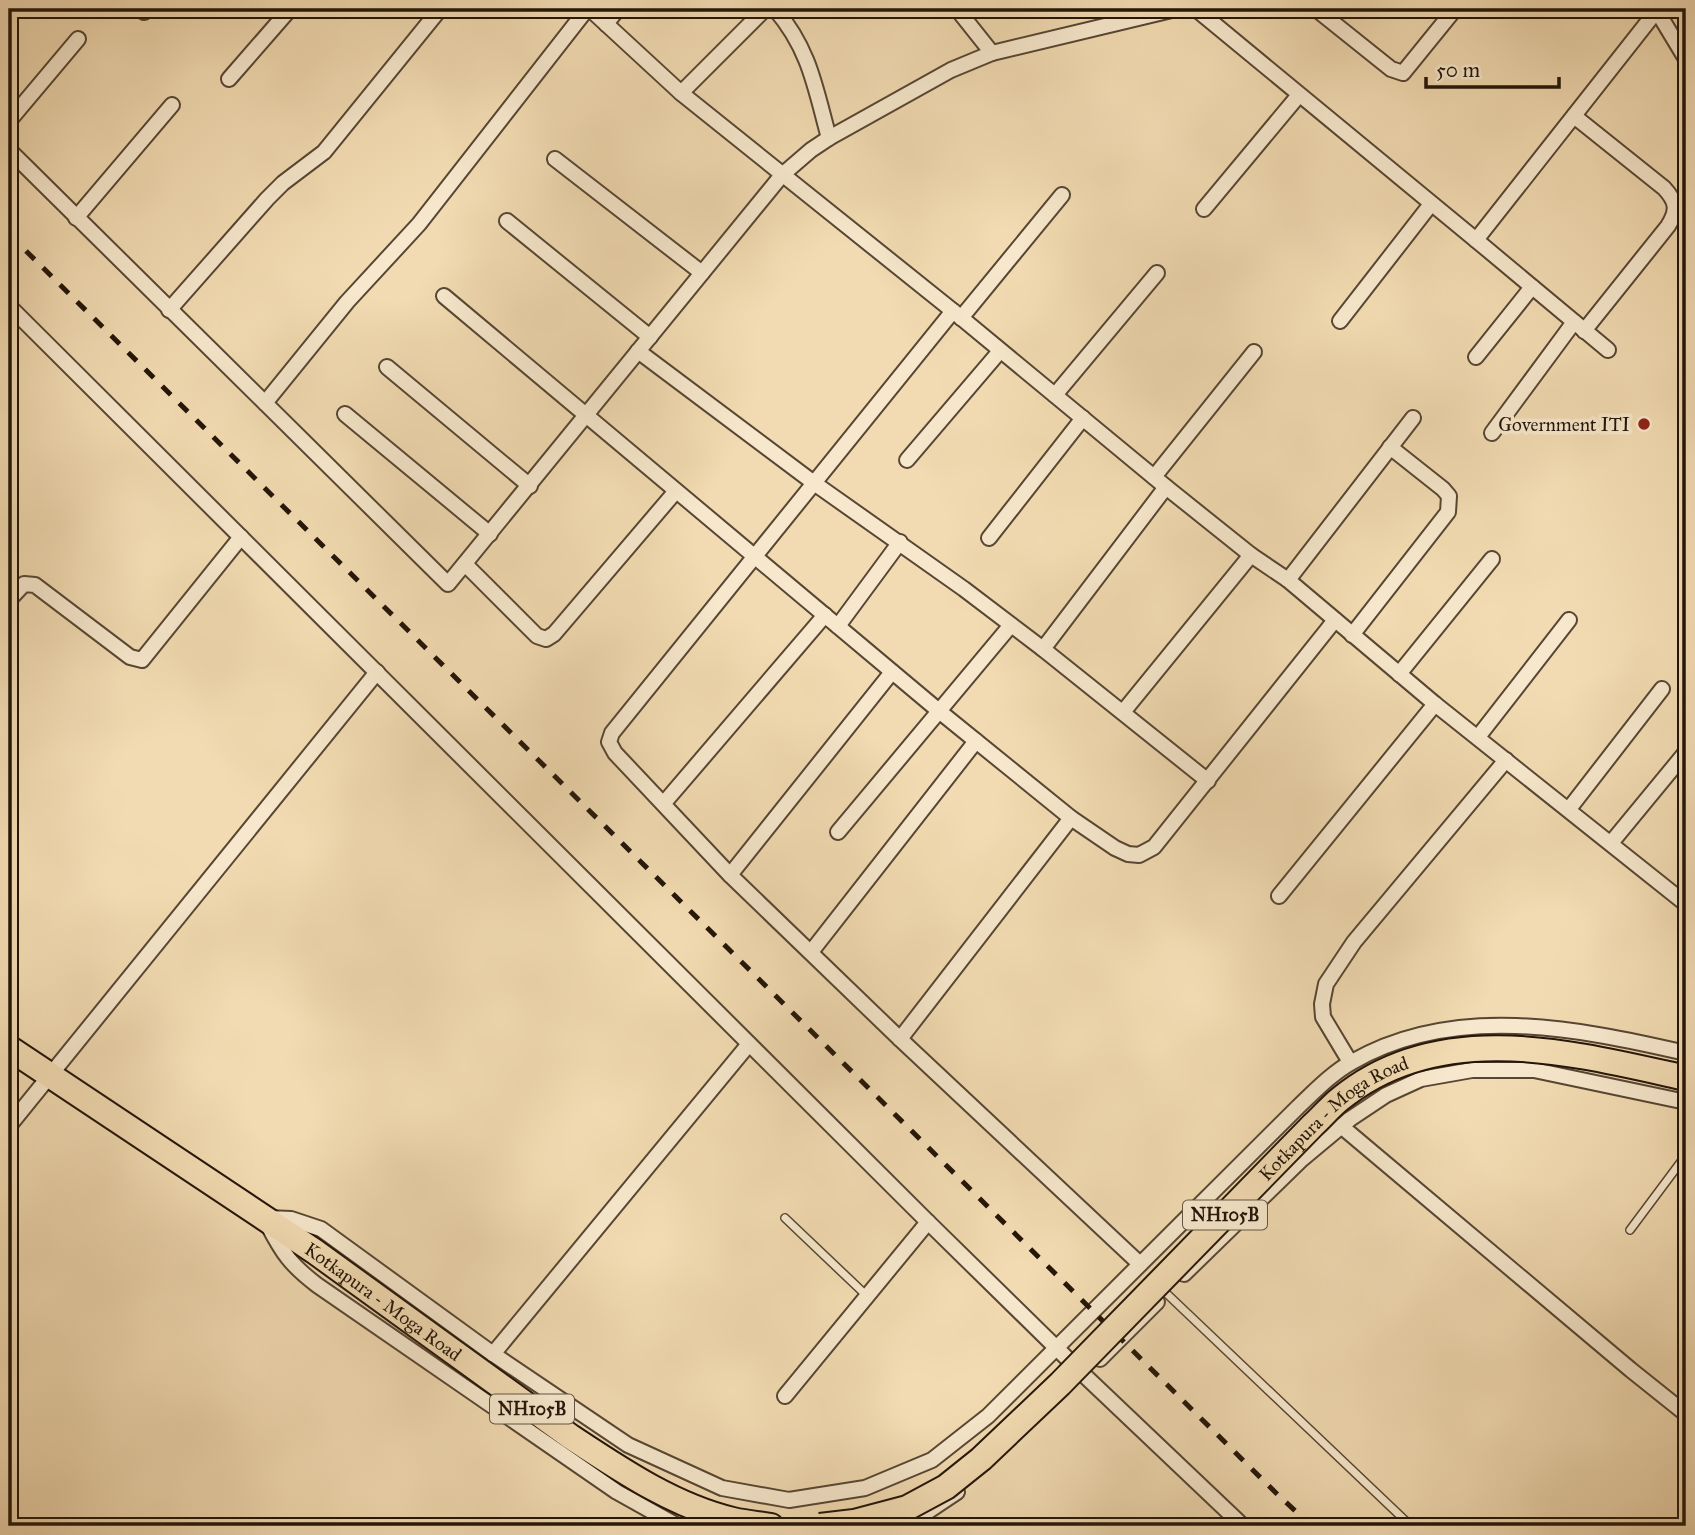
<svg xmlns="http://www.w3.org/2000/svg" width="1695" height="1535" font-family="'IM FELL Great Primer',serif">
<rect width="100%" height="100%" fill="#f2dbb2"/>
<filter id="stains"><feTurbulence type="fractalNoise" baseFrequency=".00286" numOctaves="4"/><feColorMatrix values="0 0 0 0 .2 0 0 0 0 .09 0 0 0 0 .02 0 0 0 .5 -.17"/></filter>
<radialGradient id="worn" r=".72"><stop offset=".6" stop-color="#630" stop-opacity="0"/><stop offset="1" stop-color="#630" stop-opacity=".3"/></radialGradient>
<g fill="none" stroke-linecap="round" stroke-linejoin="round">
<defs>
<g id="service">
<path d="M 785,1218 L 867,1296"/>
<path d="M 1630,1230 L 1686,1155"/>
<path d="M 1166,1293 L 1411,1526"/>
</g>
<g id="minor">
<path d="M 590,9 L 681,93 L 953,311 L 1166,487 L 1251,555 L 1288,580 L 1435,704 L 1686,904"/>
<path d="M 775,9 C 810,50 815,87 829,138"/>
<path d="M 957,9 L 992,53"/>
<path d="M 1196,9 L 1476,240"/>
<path d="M 1316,9 L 1391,69 L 1403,73 L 1455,9"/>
<path d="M 1657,11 L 1686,59"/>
<path d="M 144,12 L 146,9"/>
<path d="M 606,24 L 618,9"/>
<path d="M 229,79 L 290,9"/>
<path d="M 681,93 L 765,9"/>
<path d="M 1574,116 L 1664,188 C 1677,202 1678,210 1668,226 L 1584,331"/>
<path d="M 9,121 L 78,39"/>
<path d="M 9,150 L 448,584 L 782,175 L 811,150 L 829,138 L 951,70 L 992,53 L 1176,9"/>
<path d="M 555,159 L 702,273"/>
<path d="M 1204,209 L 1299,95"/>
<path d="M 76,218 L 172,105"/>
<path d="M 507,221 L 650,337"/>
<path d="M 444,296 L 939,711 L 1071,818 L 1115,848 L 1128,854 L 1139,855 L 1154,847 L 1335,620"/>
<path d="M 9,306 L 928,1222 L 1084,1375 L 1243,1526"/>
<path d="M 169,310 L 267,199 L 283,183 L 324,152 L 440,9"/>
<path d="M 953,311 L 612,733 L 609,742 L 615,753 L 730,875 L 900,1039 L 1140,1264"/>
<path d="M 961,318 L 1062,195"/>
<path d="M 1340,321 L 1431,204"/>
<path d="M 1608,350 L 1476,240 L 1658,9"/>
<path d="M 638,351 L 814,483 L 964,589 L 1043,649 L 1208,781"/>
<path d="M 1476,357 L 1532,287"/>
<path d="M 387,367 L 530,486"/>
<path d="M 1055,395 L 1157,273"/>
<path d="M 265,403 L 347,302 L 419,224 L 587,9"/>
<path d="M 345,414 L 490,534"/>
<path d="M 1492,433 L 1574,322"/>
<path d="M 907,460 L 1000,351"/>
<path d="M 1154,477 L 1254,352"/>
<path d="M 989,538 L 1083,418"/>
<path d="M 465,564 L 537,636 L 546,639 L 554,634 L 676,491"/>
<path d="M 1288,580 L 1413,418"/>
<path d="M 9,600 L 24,584 L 35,585 L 130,657 L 142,660 L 241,537"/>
<path d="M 838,626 L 900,542"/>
<path d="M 1352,635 L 1448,512 L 1449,496 L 1443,489 L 1390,447"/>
<path d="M 1043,649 L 1166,487"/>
<path d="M 1399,674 L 1492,559"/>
<path d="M 1123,712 L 1251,555"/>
<path d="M 1478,737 L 1569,620"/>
<path d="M 664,803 L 825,615"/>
<path d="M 1569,809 L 1662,689"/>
<path d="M 838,832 L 1011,625"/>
<path d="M 1611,843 L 1686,752"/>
<path d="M 730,875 L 892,672"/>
<path d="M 1279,896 L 1435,704"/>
<path d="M 811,952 L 976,741"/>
<path d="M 900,1039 L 1071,818"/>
<path d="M 1350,1062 L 1323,1017 L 1322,1004 L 1326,984 L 1354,942 L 1506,760"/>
<path d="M 9,1126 L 377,672"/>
<path d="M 1341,1126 L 1631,1370 L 1686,1414"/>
<path d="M 268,1218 L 291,1219 L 321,1229 L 493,1354 L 628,1445 L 722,1488 L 789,1500 L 865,1488 L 932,1460 L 988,1416 L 1298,1107 C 1315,1091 1332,1073 1352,1062 C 1454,1003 1577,1028 1686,1053"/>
<path d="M 268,1225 C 283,1254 291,1265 317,1285 L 617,1492 L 678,1526"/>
<path d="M 1184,1274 L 1302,1159 L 1350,1119 L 1386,1095 L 1421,1079 L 1472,1070 L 1534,1070 L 1686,1102"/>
<path d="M 493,1354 L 749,1044"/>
<path d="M 1100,1359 L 1157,1302"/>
<path d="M 785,1396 L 928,1222"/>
<path d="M 906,1526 L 957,1492"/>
</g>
<g id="trunk">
<path id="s1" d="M 9,1048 L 314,1251 L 571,1437 C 621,1470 674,1506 733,1520 C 746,1523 759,1524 771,1526"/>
</g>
</defs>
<use href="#service" stroke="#574633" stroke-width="10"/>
<use href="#minor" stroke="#574633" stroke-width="18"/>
<use href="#trunk" stroke="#231509" stroke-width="28"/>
<use href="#service" stroke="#f7e8cd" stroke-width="7"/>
<use href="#minor" stroke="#f7e8cd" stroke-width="14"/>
<use href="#trunk" stroke="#f2dbb2" stroke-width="24"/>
<path stroke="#231509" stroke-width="5" stroke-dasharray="12 12" stroke-linecap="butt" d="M 9,234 L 1279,1496 L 1312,1526"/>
<defs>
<g id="trunk-bridge">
<path id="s2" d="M 820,1526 L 854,1522 L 907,1508 L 946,1487 L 981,1459 L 1060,1384 L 1313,1125 C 1322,1117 1330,1107 1340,1099 C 1440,1017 1573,1053 1686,1078"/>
</g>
</defs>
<use href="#trunk-bridge" stroke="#231509" stroke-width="28" stroke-linecap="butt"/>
<use href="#trunk-bridge" stroke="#f2dbb2" stroke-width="24"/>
</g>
<circle fill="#8f2418" stroke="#f7e8cd" stroke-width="2.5" cx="1644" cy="424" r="7"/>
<g text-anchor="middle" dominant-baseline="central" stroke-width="7" stroke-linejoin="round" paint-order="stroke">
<g fill="#f7e8cd" stroke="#635444" stroke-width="2">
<rect x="1183" y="1200.5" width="84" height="29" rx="5"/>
<rect x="490" y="1394.5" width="84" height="29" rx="5"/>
</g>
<g font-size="18" font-weight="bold" fill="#231509">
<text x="1225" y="1215">NH105B</text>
<text x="532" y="1409">NH105B</text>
</g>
<g font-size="19" fill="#231509" stroke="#f7e8cd" text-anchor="end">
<text x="1630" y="424">Government ITI</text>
</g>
<g font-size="19" fill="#231509" stroke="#f7e8cd">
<text stroke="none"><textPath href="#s2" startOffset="670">Kotkapura - Moga Road</textPath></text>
<text stroke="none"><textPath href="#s1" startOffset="452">Kotkapura - Moga Road</textPath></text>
</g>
</g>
<rect width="1695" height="1535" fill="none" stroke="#f2dbb2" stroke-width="35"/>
<rect x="10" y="10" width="1674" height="1514" fill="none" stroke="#231509" stroke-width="3.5"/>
<rect x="18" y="18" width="1660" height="1500" fill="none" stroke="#231509" stroke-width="2"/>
<path d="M1426 77v10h133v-10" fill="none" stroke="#231509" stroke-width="3.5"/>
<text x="1436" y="77" font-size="21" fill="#231509" stroke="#f7e8cd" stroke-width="5" paint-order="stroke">50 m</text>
<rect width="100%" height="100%" filter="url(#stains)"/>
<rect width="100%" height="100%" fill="url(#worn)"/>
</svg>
